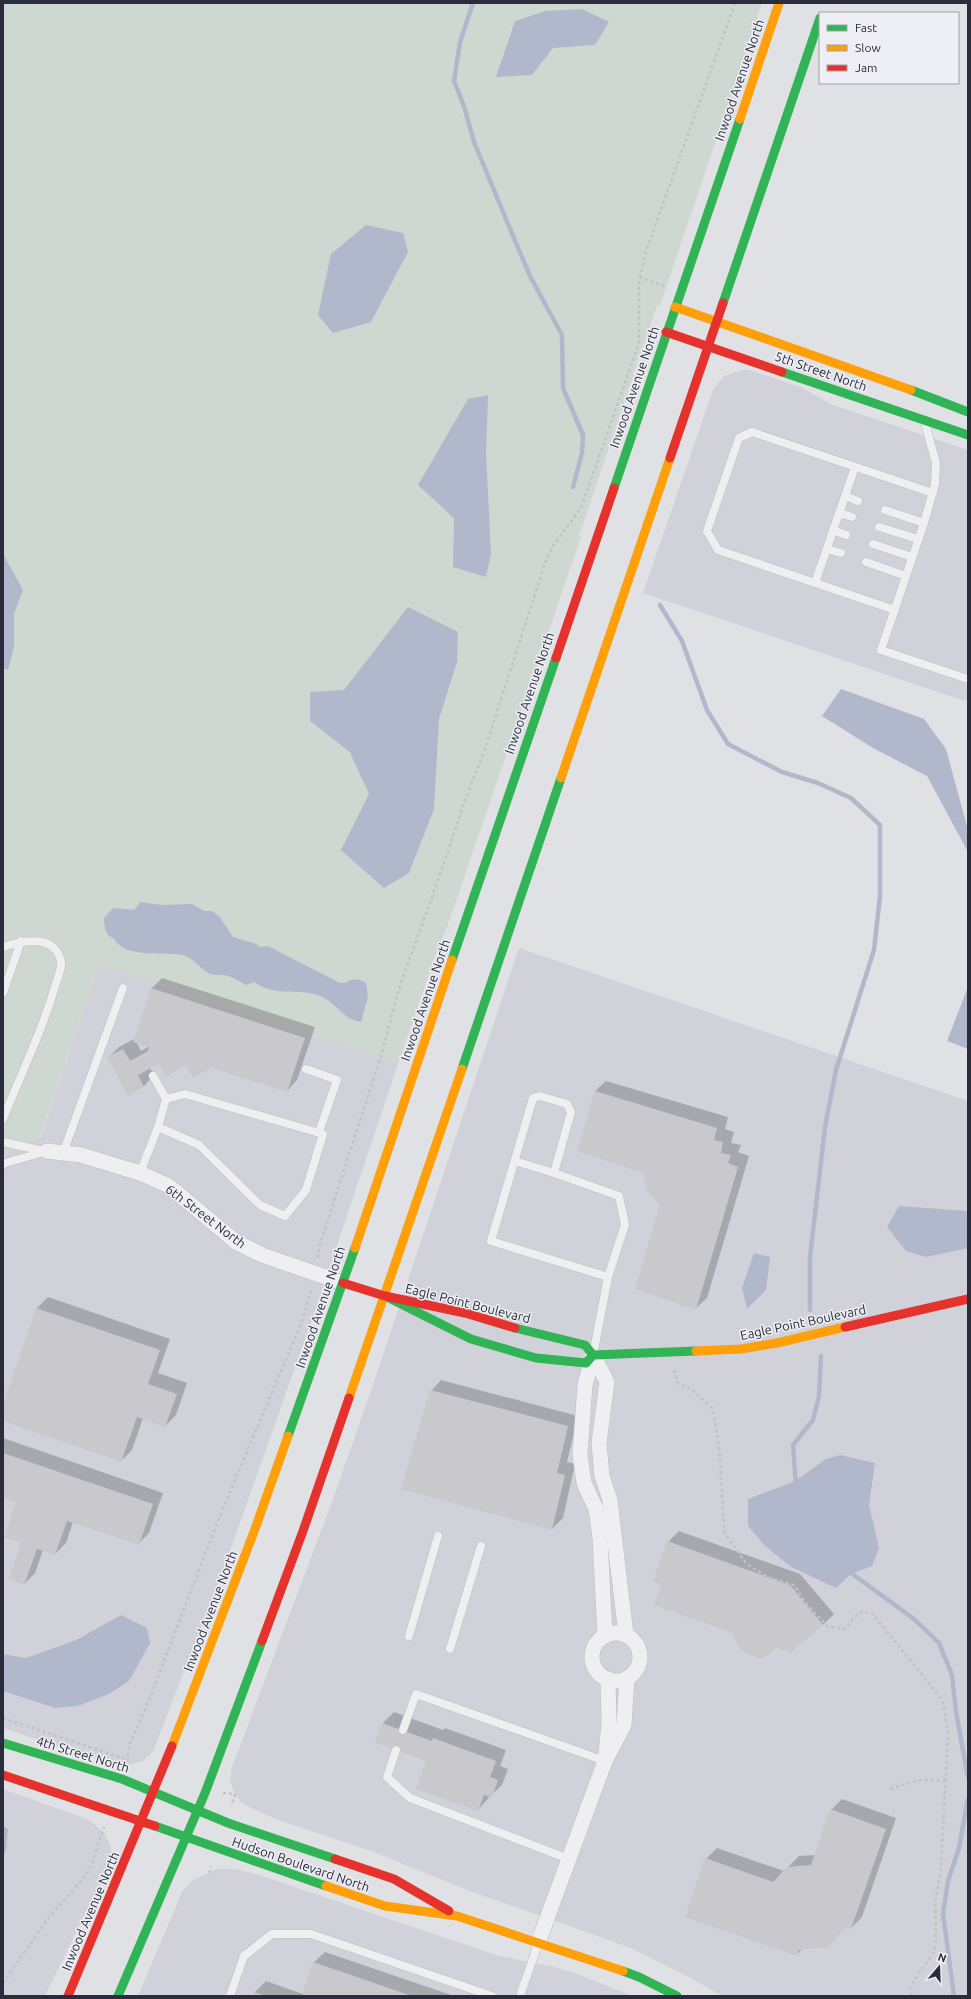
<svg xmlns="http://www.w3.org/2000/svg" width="971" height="1999" font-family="Ubuntu,sans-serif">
<rect width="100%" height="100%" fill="#e0e1e5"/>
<g fill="#d1d2d9">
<path d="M 742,370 L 749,370 L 800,387 L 833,405 L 968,450 L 968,702 L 643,593 L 713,390 L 724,376 Z"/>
<path d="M 519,948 L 968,1101 L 968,1996 L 722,1996 L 687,1976 L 631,1948 L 467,1890 L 374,1852 L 278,1820 L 249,1807 L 241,1802 L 234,1792 L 230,1780 L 232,1767 L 332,1502 L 374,1382 Z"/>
<path d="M 99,964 L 398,1064 L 314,1314 L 225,1565 L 154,1749 L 150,1755 L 143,1761 L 129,1765 L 87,1756 L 3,1728 L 3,1157 L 21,1144 L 41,1137 Z"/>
<path d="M 3,1789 L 87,1819 L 104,1832 L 111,1847 L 110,1860 L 100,1883 L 45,1996 L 3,1996 Z"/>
<path d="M 217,1869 L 235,1869 L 256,1874 L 496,1955 L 558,1968 L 577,1974 L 633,1996 L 138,1996 L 182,1892 L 193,1880 Z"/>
</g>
<path fill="#cfd7d1" d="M 3,3 L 762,3 L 660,306 L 657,305 L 579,536 L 581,537 L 446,930 L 436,953 L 398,1064 L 99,964 L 40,1137 L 21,1144 L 3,1157 Z"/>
<g fill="#b2b8cc">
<path d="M 582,9 L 609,22 L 595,45 L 553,48 L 532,75 L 496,77 L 515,21 L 545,11 Z"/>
<path d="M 366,225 L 403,233 L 408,252 L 371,322 L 333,333 L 318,315 L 331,254 Z"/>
<path d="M 488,395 L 486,453 L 491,554 L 486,577 L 453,567 L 454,518 L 418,485 L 468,399 Z"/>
<path d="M 3,554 L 23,590 L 14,614 L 14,647 L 8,670 L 3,668 Z"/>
<path d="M 408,607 L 458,632 L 457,662 L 439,719 L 434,809 L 409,873 L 384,888 L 341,850 L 369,794 L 350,752 L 310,721 L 310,692 L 344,690 Z"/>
<path d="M 841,689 L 924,719 L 946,749 L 968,830 L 968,852 L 927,776 L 873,748 L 822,716 Z"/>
<path d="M 140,902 L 162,905 L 192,904 L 204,911 L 212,911 L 219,916 L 233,937 L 256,944 L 260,947 L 268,946 L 340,983 L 345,983 C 353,978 358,978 366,983 L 368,997 L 361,1022 C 341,1019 338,1003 320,996 C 297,987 277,998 254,982 L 247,985 C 241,983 235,978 228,976 C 222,974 216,976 210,974 C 200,969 194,958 182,955 C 162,951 126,959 114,939 C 112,937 111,937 109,936 C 105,931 104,924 104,918 L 113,908 L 134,910 Z"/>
<path d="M 968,987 L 968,1049 L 947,1041 Z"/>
<path d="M 899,1206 L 968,1211 L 968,1248 L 926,1257 L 906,1251 L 887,1227 Z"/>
<path d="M 754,1253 L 770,1257 L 766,1290 L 747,1309 L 742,1288 Z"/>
<path d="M 840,1455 L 875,1463 L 869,1505 L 879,1548 L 872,1566 L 851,1574 L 836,1588 L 791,1567 L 765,1546 L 748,1526 L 748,1499 L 795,1481 L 826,1459 Z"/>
<path d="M 121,1615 L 147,1628 L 150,1643 L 129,1681 L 109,1694 L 78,1706 L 55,1708 L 3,1691 L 3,1654 L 26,1658 L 76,1640 Z"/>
<path d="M 3,1826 L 8,1829 L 6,1849 L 3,1858 Z"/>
</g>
<g fill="#0003" fill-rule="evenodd">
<path d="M 162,978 L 315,1027 L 297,1080 L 287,1091 L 211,1067 L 159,1063 L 150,1068 L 154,1075 L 144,1086 L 128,1094 L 108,1058 L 119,1047 L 134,1039 L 135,1040 L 152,988 ZM 136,1041 L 149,1046 L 141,1051 Z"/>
<path d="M 606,1081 L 728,1117 L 725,1129 L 734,1132 L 731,1143 L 741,1145 L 738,1152 L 749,1156 L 707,1298 L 696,1308 L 661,1205 L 644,1172 L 595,1091 Z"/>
<path d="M 48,1297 L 170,1339 L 158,1373 L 187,1383 L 176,1415 L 165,1426 L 143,1418 L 132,1450 L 121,1461 L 3,1420 L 3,1408 L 37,1308 Z"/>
<path d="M 441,1380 L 578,1416 L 567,1462 L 575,1464 L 563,1518 L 552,1529 L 431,1391 Z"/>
<path d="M 3,1438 L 163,1493 L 149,1533 L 138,1544 L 73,1522 L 66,1543 L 55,1554 L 43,1550 L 35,1573 L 24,1584 L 22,1543 L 17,1502 L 3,1497 Z"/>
<path d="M 679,1531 L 800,1574 L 834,1614 L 823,1625 L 734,1632 L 662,1583 L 668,1542 Z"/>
<path d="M 394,1712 L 443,1730 L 445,1728 L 506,1750 L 500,1766 L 508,1769 L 502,1785 L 490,1796 L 478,1810 L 427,1760 L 377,1742 L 383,1723 Z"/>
<path d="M 842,1799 L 896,1818 L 862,1917 L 851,1928 L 846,1926 L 803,1948 L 797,1955 L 706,1859 L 717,1848 L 784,1871 L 799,1856 L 815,1855 L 831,1810 Z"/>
<path d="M 325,1952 L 454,1996 L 253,1996 L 255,1992 L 266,1981 L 303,1994 L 314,1962 Z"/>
</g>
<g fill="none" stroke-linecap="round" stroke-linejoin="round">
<g stroke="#b2b8cc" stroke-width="4.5">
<path d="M 473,3 L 460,42 L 454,81 L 464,106 L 474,142 L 508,224 L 530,276 L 562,335 L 563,388 L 583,435 L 582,453 L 573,487"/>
<path d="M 660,605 L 682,641 L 707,710 L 728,744 L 782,772 L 818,783 L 851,798 L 880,825 L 880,896 L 874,950 L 836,1070 L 825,1127 L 810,1257 L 810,1310"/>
<path d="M 796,1486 L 793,1445 L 813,1420 L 819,1396 L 821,1356"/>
<path d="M 847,1570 L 914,1619 L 939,1643 L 952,1675 L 956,1712 L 968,1778"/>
<path d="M 954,1996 L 943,1914 L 948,1881 L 959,1848 L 968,1798"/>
</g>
</g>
<g fill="#c8c8cd">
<path d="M 151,988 L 305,1038 L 287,1092 L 211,1068 L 193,1078 L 186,1065 L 166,1077 L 159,1064 L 138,1075 L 144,1087 L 128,1096 L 107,1057 L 123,1049 L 130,1061 L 148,1051 L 149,1047 L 133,1042 Z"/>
<path d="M 595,1091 L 717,1128 L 714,1140 L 723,1142 L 721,1153 L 731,1155 L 728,1163 L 738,1167 L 696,1310 L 635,1289 L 660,1205 L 647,1191 L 643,1173 L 577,1151 Z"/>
<path d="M 36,1308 L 160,1350 L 148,1384 L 177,1394 L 165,1427 L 137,1417 L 121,1462 L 3,1421 L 3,1405 Z"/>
<path d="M 430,1390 L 568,1426 L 557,1473 L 565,1475 L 552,1530 L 401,1489 Z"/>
<path d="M 3,1453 L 153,1504 L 139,1545 L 67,1521 L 55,1555 L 37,1549 L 24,1585 L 9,1579 L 21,1543 L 4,1537 L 16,1503 L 3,1498 Z"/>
<path d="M 667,1541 L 790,1585 L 823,1625 L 790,1653 L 776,1648 L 768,1656 L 759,1659 L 742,1651 L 736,1642 L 733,1633 L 654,1605 L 661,1584 L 653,1581 Z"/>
<path d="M 382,1723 L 432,1741 L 433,1738 L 496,1761 L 490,1777 L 498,1780 L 492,1797 L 484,1795 L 478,1811 L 416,1789 L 426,1761 L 375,1742 Z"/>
<path d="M 830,1809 L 886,1829 L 851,1929 L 846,1927 L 828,1947 L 799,1950 L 797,1956 L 685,1917 L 705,1858 L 773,1882 L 787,1867 L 811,1865 Z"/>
<path d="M 313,1962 L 412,1996 L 302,1996 Z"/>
<path d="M 254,1992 L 266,1996 L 252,1996 Z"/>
</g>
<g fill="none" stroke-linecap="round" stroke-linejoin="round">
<defs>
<g id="lane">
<path d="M 925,423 L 936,463 L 935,484 L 925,520 L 881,650 L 968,679"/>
<path d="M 845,496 L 858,501"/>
<path d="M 885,510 L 924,523"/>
<path d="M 839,513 L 852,517"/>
<path d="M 879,527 L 918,539"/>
<path d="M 833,530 L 846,535"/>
<path d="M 873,544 L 912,557"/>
<path d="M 827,549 L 841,553"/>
<path d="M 866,562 L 906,576"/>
<path d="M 815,583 L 855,467"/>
<path d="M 895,610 L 718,550 L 707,531 L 739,438 L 752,432 L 933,493"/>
<path d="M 3,947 C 23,940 56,934 61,962 C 62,968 58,977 56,983 C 43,1029 21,1074 3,1119"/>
<path d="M 3,993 L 21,941"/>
<path d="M 306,1069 L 337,1080 L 319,1132"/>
<path d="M 153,1076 L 166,1099"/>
<path d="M 185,1094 L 323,1134 L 306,1190 L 285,1216 L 260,1205 L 199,1145 L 158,1127 L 166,1099 Z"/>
<path d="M 3,1142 L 44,1151"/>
<path d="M 63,1153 L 123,988"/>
<path d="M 515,1161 L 554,1173"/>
<path d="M 3,1165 L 5,1163 L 47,1151"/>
<path d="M 140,1173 L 158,1127"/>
<path d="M 594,1350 L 608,1277 L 625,1225 L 619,1196 L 554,1173 L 571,1112 L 567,1104 L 540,1096 L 533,1098 L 491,1241 L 608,1277"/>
<path d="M 409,1636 L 438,1536"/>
<path d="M 450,1649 L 481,1546"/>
<path d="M 403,1730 L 416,1694 L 605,1761"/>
<path d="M 396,1750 L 387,1777 L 410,1798 L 569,1859"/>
<path d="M 230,1996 L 244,1956 L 272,1934 L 311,1934 L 492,1996"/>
<path d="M 520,1996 L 538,1944"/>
</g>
<g id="street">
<path d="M 47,1151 L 81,1155 L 140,1173 L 169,1186 L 236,1242 L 262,1255 L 343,1283"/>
<path d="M 593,1355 L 607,1382 L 599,1443 L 602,1476 L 610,1500 L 626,1635"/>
<path d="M 593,1355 L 585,1385 L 580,1454 L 584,1483 L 596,1509 L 600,1538 L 605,1636"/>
<circle cx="616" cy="1657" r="24"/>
<path d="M 606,1754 L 609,1723 L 608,1679"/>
<path d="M 538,1943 L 605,1761 L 624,1725 L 627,1678"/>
</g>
</defs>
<use href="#lane" stroke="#bdbec2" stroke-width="9"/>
<use href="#street" stroke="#bdbec2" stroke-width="16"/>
<g stroke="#c2c2c7" stroke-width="2.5" stroke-dasharray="3 3" stroke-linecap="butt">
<path d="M 639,277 L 664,286"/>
<path d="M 317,1258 L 321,1241 L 381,1056 L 399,989 L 443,866 L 464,803 L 485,749 L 545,563 L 553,546 L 581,508 L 639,343 L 639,282 L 645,254 L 735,3"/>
<path d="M 674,1370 L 678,1383 L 691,1389 L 713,1409 L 720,1456 L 724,1532 L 746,1563 L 767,1577 L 794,1585 L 805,1602 L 827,1626 L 845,1629 L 859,1612 L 872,1613 L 943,1701 L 948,1734 L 941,1867 L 935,1905 L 936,1939 L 934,1952 L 915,1979 L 910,1989 L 912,1996"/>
<path d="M 3,1718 L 128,1760"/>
<path d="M 127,1762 L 130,1743 L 147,1705 L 221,1513 L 301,1324 L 312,1287"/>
<path d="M 890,1789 C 911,1782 924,1776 946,1782"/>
<path d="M 223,1793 L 235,1794 L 231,1806"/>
<path d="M 209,1873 L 211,1866"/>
<path d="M 3,1983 L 49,1917 L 85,1877 L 92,1864 L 104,1827"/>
</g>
<use href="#lane" stroke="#efeff2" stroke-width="8"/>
<use href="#street" stroke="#efeff2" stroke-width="15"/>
<g stroke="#30b455" stroke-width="9">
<path d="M 723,303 L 820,18"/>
<path d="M 782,372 L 968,435"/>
<path d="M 911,390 L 968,412"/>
<path d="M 614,488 L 740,119"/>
<path d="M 452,960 L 556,658"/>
<path d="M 462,1069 L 561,778"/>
<path d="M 385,1296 L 471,1339 L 536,1358 L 586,1363 L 593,1355 L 696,1351"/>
<path d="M 515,1328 L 585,1345 L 593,1355"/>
<path d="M 288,1436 L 355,1248"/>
<path d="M 3,1743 L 122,1779 L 228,1823 L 335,1859"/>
<path d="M 155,1826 L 326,1886"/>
<path d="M 623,1971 L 639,1977 L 677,1996"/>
<path d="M 118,1996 L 205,1793 L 262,1641"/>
</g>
<g stroke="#ff9f0a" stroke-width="9">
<path d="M 740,119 L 779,3"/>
<path d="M 675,307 L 911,390"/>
<path d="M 561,778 L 670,458"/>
<path d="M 355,1248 L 452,960"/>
<path d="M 696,1351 L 741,1349 L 777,1343 L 845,1327"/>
<path d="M 349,1398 L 462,1069"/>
<path d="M 172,1746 L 255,1529 L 288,1436"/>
<path d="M 326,1886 L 385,1906 L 457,1916 L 623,1971"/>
</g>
<g stroke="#e5322d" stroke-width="9">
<path d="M 666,332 L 782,372"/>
<path d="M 670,458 L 723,303"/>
<path d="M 556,658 L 614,488"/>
<path d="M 343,1283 L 385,1296 L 465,1313 L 515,1328"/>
<path d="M 845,1327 L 968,1299"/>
<path d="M 262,1641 L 303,1531 L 349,1398"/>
<path d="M 3,1775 L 155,1826"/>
<path d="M 335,1859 L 394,1879 L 449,1911"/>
<path d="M 68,1996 L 172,1746"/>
</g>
</g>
<g text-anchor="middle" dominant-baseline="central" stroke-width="3" stroke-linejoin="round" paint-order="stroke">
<g font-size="13" fill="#2a2c3b" stroke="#eeeff4">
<text transform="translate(739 80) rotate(-71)">Inwood Avenue North</text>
<text transform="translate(821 371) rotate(19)">5th Street North</text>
<text transform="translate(634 387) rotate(-71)">Inwood Avenue North</text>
<text transform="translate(529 693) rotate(-71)">Inwood Avenue North</text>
<text transform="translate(425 1000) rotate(-71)">Inwood Avenue North</text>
<text transform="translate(206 1216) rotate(37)">6th Street North</text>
<text transform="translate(468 1303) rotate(14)">Eagle Point Boulevard</text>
<text transform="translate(320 1307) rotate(-71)">Inwood Avenue North</text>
<text transform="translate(803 1322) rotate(-12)">Eagle Point Boulevard</text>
<text transform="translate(210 1611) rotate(-69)">Inwood Avenue North</text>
<text transform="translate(83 1754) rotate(17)">4th Street North</text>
<text transform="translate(301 1864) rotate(19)">Hudson Boulevard North</text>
<text transform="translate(90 1911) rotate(-67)">Inwood Avenue North</text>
</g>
</g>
<rect width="971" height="1999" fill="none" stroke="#2a2c3b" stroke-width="8"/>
<rect x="819" y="12" width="140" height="72" fill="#eeeff4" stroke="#a0a1aa"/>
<rect x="827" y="25" width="20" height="6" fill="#30b455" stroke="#a0a1aa"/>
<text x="855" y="32" font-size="12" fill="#2a2c3b">Fast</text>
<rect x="827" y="45" width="20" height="6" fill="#ff9f0a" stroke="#a0a1aa"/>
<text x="855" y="52" font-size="12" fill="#2a2c3b">Slow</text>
<rect x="827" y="65" width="20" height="6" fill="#e5322d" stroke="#a0a1aa"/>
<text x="855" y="72" font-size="12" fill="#2a2c3b">Jam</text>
<g transform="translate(939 1967) rotate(19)" stroke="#eeeff4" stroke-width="3" paint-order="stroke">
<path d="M0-3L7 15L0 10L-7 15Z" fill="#2a2c3b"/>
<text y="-6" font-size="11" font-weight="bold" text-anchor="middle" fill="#2a2c3b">N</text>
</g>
</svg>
